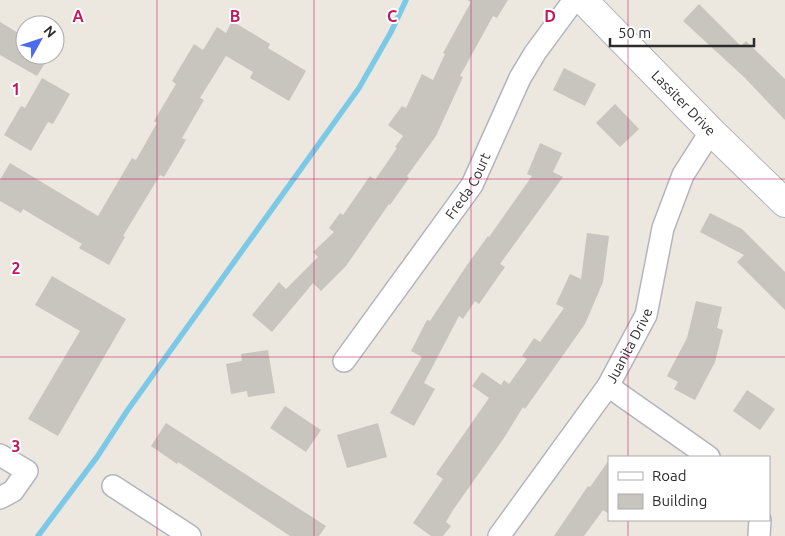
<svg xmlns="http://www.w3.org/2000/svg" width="785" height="536" font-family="Ubuntu,sans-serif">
<rect width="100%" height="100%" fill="#ece7df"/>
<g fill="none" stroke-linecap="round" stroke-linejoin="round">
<path stroke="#7bc9e6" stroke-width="5.5" d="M 38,536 L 97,457 L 127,411 L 359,88 L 391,32 L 406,0"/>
</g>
<g fill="#c8c5be">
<path d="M 467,0 L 508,0 L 497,18 L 493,16 L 460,76 L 463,77 L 436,136 L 407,176 L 409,178 L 390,205 L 389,204 L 346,266 L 321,291 L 313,283 L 272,332 L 252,315 L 279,282 L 286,289 L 318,257 L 313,252 L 334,232 L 329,228 L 340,213 L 343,215 L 370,176 L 375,180 L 397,148 L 395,147 L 403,136 L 388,125 L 402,106 L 406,108 L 422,74 L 433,80 L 445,54 L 443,53 L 471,2 Z"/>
<path d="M 699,4 L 741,46 L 746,41 L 785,79 L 785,120 L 744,77 L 683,21 Z"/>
<path d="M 232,21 L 270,44 L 268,48 L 306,71 L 289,101 L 250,78 L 253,72 L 226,56 L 200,98 L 204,100 L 182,138 L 186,140 L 164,177 L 160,175 L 123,236 L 125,237 L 109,265 L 79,248 L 82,244 L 38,218 L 23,209 L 21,213 L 0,201 L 0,180 L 10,163 L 98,216 L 132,158 L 136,160 L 157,123 L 154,121 L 176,84 L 172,81 L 194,44 L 203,50 L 217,27 L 226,33 Z"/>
<path d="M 0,22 L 25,37 L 25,55 L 50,55 L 37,76 L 0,55 Z"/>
<path d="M 564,68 L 596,84 L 585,106 L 553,90 Z"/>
<path d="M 42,78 L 70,94 L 53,124 L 48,122 L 31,151 L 4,135 L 21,106 L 25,108 Z"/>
<path d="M 615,104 L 639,129 L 620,147 L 596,123 Z"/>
<path d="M 540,143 L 562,153 L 553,172 L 563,177 L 500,264 L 505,267 L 479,304 L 475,301 L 463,319 L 459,316 L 424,383 L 435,389 L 414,426 L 390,413 L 422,357 L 411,351 L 427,320 L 430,321 L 467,265 L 488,236 L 489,237 L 532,176 L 527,174 Z"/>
<path d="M 710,213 L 742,229 L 785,272 L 785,310 L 737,262 L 744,255 L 700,232 Z"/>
<path d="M 587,233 L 609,236 L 603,282 L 585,324 L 525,409 L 523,407 L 504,438 L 453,510 L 446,522 L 451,526 L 443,536 L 431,536 L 413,523 L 443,479 L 436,474 L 489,398 L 472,386 L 482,372 L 501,385 L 504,380 L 509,384 L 527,359 L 522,356 L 534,338 L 540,342 L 564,308 L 556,304 L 570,274 L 581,279 Z"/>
<path d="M 52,276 L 126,319 L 58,436 L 28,419 L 80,331 L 35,305 Z"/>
<path d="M 696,301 L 722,307 L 717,328 L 723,330 L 715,362 L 695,400 L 674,389 L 678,382 L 667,376 L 687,338 Z"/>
<path d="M 268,350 L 275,393 L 248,397 L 247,391 L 231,394 L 226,364 L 242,361 L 241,354 Z"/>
<path d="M 747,390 L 775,409 L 760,430 L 733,411 Z"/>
<path d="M 285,406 L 321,430 L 306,452 L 270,428 Z"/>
<path d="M 166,423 L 326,526 L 319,536 L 290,536 L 178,462 L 177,464 L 151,446 Z"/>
<path d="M 378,423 L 387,457 L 347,468 L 337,435 Z"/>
<path d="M 609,460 L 609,514 L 603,510 L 584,536 L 554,536 L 588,486 L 590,487 Z"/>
</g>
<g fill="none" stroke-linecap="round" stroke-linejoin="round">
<defs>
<g id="minor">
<path id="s1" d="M 344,361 L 472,185 L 520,78 L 535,53 L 574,0"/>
<path d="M 608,386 L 709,457"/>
<path d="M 0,455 L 27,471 L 13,491 L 0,498"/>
<path d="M 113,486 L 190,536"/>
<path id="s2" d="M 499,536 L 608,386 L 646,315 L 663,228 L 683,175 L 711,131"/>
<path d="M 759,536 L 760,520"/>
</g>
<g id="tertiary">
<path id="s3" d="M 583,0 L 711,131 L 785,203"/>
</g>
</defs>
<use href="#minor" stroke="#b3b5be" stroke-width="24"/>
<use href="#tertiary" stroke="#b3b5be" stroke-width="30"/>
<use href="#minor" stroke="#fff" stroke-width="21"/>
<use href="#tertiary" stroke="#fff" stroke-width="28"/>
</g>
<path fill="none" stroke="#c2185b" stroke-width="1" stroke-opacity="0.55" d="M 157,0 L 157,536M 314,0 L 314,536M 471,0 L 471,536M 628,0 L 628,457M 0,179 L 785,179M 0,357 L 785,357M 628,520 L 628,536"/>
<g text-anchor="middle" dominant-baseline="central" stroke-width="4" stroke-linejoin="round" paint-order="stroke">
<g font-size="14" fill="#2c2c2c" stroke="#fff">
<text stroke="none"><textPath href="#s3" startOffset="144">Lassiter Drive</textPath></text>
<text stroke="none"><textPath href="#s1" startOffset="215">Freda Court</textPath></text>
<text stroke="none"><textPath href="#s2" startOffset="231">Juanita Drive</textPath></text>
</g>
</g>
<g font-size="16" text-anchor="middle" font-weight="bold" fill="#c2185b" stroke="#fff" stroke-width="4" stroke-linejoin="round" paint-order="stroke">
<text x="78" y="22">A</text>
<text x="235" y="22">B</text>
<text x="392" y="22">C</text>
<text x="550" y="22">D</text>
<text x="16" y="95">1</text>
<text x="16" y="274">2</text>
<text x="16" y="452">3</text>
</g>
<rect x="608" y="456" width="162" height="65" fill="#ffffff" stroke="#ababab"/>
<rect x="618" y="472" width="25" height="8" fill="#ffffff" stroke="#ababab"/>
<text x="652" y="481" font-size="15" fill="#2c2c2c">Road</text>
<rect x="618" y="494" width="25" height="15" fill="#c8c5be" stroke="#ababab"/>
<text x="652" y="506" font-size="15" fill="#2c2c2c">Building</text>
<g transform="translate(40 40) rotate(50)"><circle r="24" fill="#ffffff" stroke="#ababab"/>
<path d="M0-4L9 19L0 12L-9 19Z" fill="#4c6aec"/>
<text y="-8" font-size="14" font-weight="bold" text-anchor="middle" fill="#2c2c2c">N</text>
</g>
<path d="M610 38v8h144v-8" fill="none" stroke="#2c2c2c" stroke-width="2.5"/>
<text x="618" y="38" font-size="15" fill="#2c2c2c" stroke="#ffffff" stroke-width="4" paint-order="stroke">50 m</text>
</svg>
